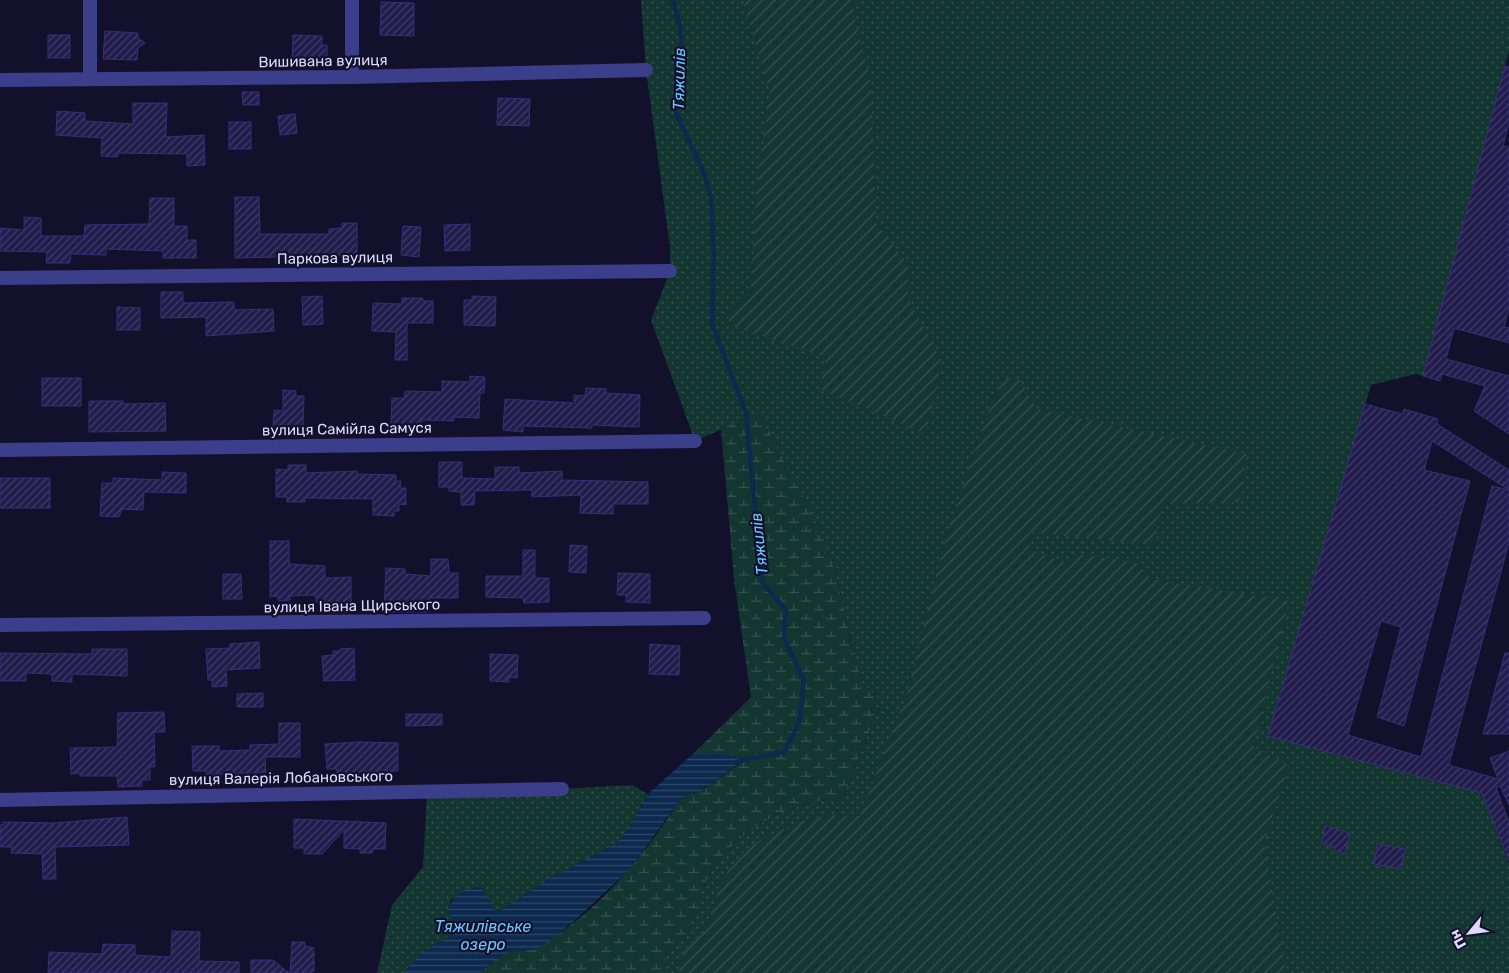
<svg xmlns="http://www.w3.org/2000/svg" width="1509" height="973" font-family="Rubik,sans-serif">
<defs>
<pattern id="grass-dots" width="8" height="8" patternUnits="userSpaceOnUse" patternTransform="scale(1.25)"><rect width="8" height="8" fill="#133631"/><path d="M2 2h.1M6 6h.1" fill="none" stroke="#355250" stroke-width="1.8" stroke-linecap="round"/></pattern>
<pattern id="wetland-marsh" width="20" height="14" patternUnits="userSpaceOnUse" patternTransform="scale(1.25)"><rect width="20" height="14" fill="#133631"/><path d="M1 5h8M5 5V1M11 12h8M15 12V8" fill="none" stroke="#355250"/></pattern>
<pattern id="garden-furrows" width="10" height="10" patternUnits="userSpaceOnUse" patternTransform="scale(1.25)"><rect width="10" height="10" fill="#133631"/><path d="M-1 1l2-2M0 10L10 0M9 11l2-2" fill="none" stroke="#355250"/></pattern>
<pattern id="water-rules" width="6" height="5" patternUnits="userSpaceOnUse" patternTransform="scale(1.25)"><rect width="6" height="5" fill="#0c2a4f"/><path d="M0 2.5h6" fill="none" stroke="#2f4869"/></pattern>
<pattern id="building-hatch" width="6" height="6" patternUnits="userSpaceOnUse" patternTransform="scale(1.25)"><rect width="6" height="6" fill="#221c4d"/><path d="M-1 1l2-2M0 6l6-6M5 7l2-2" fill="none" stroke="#423c68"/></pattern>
</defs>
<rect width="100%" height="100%" fill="#13102b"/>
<g fill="url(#grass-dots)">
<path d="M 641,0 L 1509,0 L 1509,51 L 1423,376 L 1416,374 L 1371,385 L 1268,736 L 1482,793 L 1509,864 L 1509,973 L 663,973 L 669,945 L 685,937 C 693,920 697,900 705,883 C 731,831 786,802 843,798 L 881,701 L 862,683 L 832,559 L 754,415 L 695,441 L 651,320 L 670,271 L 670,247 L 646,70 Z"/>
<path d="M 632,785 L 648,794 L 628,830 L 617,843 L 549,879 L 500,911 L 493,909 L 481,887 L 451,900 L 448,910 L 456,927 L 456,933 C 435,944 417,954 404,973 L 377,973 L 392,905 L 423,867 L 427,791 L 562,789 Z"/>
</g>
<path fill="url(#wetland-marsh)" d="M 754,415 L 762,418 L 826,542 L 832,559 L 862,683 L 881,701 L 843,798 C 786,802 731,831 705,883 C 697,901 693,920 685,937 L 669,945 L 663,973 L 480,973 C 488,965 499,955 511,952 C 518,950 527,952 534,948 C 594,918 644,856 680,800 L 688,794 L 702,791 L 744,760 L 726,754 L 694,753 L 751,697 L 734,579 L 721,429 Z"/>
<g fill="url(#garden-furrows)">
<path d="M 743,0 L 854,0 L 853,11 L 871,84 L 876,223 L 908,264 L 908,299 L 942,361 L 926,434 L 820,389 L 826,357 L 729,325 L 730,308 L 751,290 L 756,189 L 770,93 Z"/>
<path d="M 1004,378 L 1020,380 L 1037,409 L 1247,454 L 1239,502 L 1162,504 L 1154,545 L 1030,532 L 1030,550 L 1069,564 L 1076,554 L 1136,562 L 1151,579 L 1289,601 L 1253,747 L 1289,765 L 1264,842 L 1286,973 L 679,973 L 683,952 L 706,930 L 721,881 L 744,851 L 765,837 L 809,819 L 832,815 L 860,816 L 907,694 L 945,540 L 986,417 Z"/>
</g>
<path fill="url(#water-rules)" d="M 694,753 L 726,754 L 744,759 L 702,791 L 688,794 L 680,800 L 630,869 L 573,922 L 542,946 L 532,950 L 510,952 L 490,963 L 480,973 L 404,973 C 417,954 435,944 456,933 L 456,927 L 448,910 C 453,895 466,887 481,887 L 493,909 L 500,911 L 549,879 L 617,843 L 628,830 L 648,794 Z"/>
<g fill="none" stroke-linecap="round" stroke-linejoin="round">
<path stroke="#0c2a4f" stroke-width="4.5" d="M 673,0 L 680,28 L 682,47 L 675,99 L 676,113 L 704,173 L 711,198 L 714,254 L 712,324 L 746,413 L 762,582 L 786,610 L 784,638 L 804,680 L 799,723 L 784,752 L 739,761"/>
</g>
<g fill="url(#building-hatch)" stroke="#362e79" fill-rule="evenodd">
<path d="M 381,2 L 414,3 L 414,36 L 380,35 Z"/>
<path d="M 105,31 L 138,33 L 138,38 L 145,43 L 138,48 L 137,60 L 103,59 Z"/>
<rect x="48" y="35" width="22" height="23"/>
<path d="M 293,35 L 322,36 L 322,45 L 327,45 L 327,65 L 292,64 Z"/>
<path d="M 1505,66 L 1509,67 L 1509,122 L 1503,146 L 1509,147 L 1509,308 L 1504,327 L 1509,328 L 1509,343 L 1454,328 L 1446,359 L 1509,376 L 1509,434 L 1474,411 L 1485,386 L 1442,374 L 1440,381 L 1423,376 Z"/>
<path d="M 242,92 L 259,92 L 259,105 L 243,105 Z"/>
<path d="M 498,98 L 530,99 L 529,126 L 497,125 Z"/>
<path d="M 133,103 L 167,103 L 166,137 L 204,135 L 205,165 L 187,166 L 187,154 L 118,153 L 118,157 L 101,156 L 102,138 L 56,135 L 57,111 L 85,113 L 85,121 L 133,124 Z"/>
<path d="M 295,114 L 297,133 L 280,135 L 278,116 Z"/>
<rect x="229" y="122" width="22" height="27"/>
<path d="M 235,197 L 259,197 L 260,234 L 329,234 L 329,229 L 342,228 L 342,223 L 357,223 L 357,255 L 235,258 Z"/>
<path d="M 150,198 L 174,198 L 174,226 L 187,226 L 187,240 L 196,240 L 196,258 L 163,258 L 163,251 L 106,249 L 106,255 L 71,254 L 70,263 L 46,263 L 47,252 L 0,251 L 0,228 L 24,230 L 24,217 L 41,218 L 41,236 L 84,236 L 85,225 L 149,224 Z"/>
<path d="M 470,224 L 470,250 L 445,251 L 444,225 Z"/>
<path d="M 403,226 L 421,227 L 419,257 L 401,255 Z"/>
<path d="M 161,292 L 183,292 L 183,303 L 234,302 L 234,310 L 273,309 L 274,331 L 206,336 L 206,317 L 161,318 Z"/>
<path d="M 322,296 L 323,324 L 303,325 L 302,297 Z"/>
<path d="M 472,296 L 496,297 L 495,326 L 464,325 L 464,300 L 472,300 Z"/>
<path d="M 402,298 L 423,298 L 423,301 L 433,301 L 433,323 L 407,323 L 407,360 L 395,360 L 396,332 L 372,331 L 373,303 L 402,304 Z"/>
<path d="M 117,307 L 140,308 L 140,330 L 117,330 Z"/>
<path d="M 470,376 L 485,377 L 484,393 L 480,393 L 479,418 L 454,417 L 454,421 L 422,420 L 422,426 L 391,425 L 392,398 L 404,398 L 405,391 L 442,392 L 442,381 L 470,382 Z"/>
<rect x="42" y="378" width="39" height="28"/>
<path d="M 586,388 L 606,389 L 606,393 L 640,395 L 639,427 L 592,425 L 592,428 L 523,426 L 523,432 L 503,430 L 505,399 L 574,403 L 574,395 L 585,396 Z"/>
<path d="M 283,390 L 296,391 L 296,396 L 304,396 L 303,428 L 273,427 L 274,410 L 283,411 Z"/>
<path d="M 89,401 L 123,401 L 123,404 L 165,403 L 166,431 L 89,432 Z"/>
<path d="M 1365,404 L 1402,414 L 1404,409 L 1438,419 L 1437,424 L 1509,470 L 1509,542 L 1449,765 L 1498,779 L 1490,758 L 1509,751 L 1509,805 L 1500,786 L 1496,788 L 1509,822 L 1509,861 L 1482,793 L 1268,736 ZM 1432,441 L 1509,490 L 1492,486 L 1421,757 L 1348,735 L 1381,621 L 1401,627 L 1377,717 L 1404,726 L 1470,481 L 1424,470 Z"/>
<path d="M 439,462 L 462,462 L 462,478 L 495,479 L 495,467 L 519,467 L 519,473 L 562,471 L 562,480 L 648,482 L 648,504 L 613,504 L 613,514 L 580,513 L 581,495 L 532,497 L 532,490 L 475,491 L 474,505 L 461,505 L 461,492 L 449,491 L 449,487 L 439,487 Z"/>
<path d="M 288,465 L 306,465 L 306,473 L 357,471 L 357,474 L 396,475 L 396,481 L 401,481 L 400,488 L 406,488 L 406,505 L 399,504 L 399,511 L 394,511 L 394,516 L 373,515 L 373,499 L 305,498 L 305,502 L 287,502 L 287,497 L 276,497 L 276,469 L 288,470 Z"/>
<path d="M 162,472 L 186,473 L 186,493 L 144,492 L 143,510 L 122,509 L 119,517 L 100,516 L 102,483 L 113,483 L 113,478 L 162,480 Z"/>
<rect x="0" y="478" width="50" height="30"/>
<path d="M 270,541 L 289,541 L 289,564 L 325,566 L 325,578 L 351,577 L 351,602 L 316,602 L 316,595 L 290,596 L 290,600 L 278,601 L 278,596 L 270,597 Z"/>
<path d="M 570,545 L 587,546 L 586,573 L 569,572 Z"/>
<path d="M 523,550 L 535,550 L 535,578 L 549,578 L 549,602 L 524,603 L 523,598 L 486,597 L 486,576 L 523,576 Z"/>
<path d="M 431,559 L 448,559 L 449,573 L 458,573 L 458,598 L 429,598 L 429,612 L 384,612 L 386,568 L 405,569 L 405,574 L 431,576 Z"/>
<path d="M 618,573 L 650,574 L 650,603 L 626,602 L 626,595 L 617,595 Z"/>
<path d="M 223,574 L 241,574 L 242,599 L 223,599 Z"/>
<path d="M 259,642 L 260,668 L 226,670 L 227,686 L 212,687 L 212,680 L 208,680 L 206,649 L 230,648 L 230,644 Z"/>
<path d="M 650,644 L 680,646 L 679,675 L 649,674 Z"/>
<path d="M 354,648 L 355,680 L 324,681 L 322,656 L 333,655 L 333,651 L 340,651 L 340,649 Z"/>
<path d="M 92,649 L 127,649 L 127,676 L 72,674 L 72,682 L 52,681 L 52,674 L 26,673 L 26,681 L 0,681 L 0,653 L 92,654 Z"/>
<path d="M 1505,653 L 1509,653 L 1509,734 L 1483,734 Z"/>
<path d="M 490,654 L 518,655 L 517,678 L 509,677 L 509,682 L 490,681 Z"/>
<path d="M 263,693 L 263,707 L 237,707 L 237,694 Z"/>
<path d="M 164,712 L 165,732 L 154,732 L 155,767 L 150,767 L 150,780 L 142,780 L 142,786 L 118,787 L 117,776 L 80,776 L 80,773 L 71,774 L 70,748 L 117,747 L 118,713 Z"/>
<path d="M 406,714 L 442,714 L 442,725 L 406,726 Z"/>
<path d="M 279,723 L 300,723 L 300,757 L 265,757 L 266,772 L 257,773 L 257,778 L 246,778 L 246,773 L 206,775 L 207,771 L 193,771 L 192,746 L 219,746 L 219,751 L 250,750 L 250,745 L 279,744 Z"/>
<path d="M 360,742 L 398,743 L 398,771 L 359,772 L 359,776 L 337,777 L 337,769 L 327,769 L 325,744 Z"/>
<path d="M 127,817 L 129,845 L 55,847 L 56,879 L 43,879 L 42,854 L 11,853 L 12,847 L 0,847 L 0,825 L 3,825 L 3,822 L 54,823 Z"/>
<path d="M 294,819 L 386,823 L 385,849 L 373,849 L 372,853 L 360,853 L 360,849 L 344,848 L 344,830 L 322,854 L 304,854 L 304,848 L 294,848 Z"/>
<path d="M 1325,826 L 1350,833 L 1345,853 L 1335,851 L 1335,847 L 1322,843 Z"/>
<path d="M 1378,844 L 1405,849 L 1401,869 L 1374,864 Z"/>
<path d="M 172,931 L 200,932 L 199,961 L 239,962 L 239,973 L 48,973 L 49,952 L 102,954 L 103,944 L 135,945 L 135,955 L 171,957 Z"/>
<path d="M 292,942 L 305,942 L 305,946 L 314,948 L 314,971 L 309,973 L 290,973 Z"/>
<path d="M 251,960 L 273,960 L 289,973 L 251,973 Z"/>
</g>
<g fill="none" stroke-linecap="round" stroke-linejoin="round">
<g stroke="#3b3e8b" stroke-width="14">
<path d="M 90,0 L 90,79"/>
<path d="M 352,0 L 352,77"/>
<path d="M 0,80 L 352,77 L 646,70"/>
<path d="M 0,278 L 670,271"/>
<path d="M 0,450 L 695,441"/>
<path d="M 0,625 L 704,618"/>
<path d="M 0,800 L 562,789"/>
</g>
</g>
<g text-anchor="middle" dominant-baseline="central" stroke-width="4.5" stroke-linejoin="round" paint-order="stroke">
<g font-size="15" fill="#dcdbff" stroke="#13102b">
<text transform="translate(323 61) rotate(-1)">Вишивана вулиця</text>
<text transform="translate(335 258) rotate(-1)">Паркова вулиця</text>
<text transform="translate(347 429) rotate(-1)">вулиця Самійла Самуся</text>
<text transform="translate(352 606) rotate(-1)">вулиця Івана Щирського</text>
<text transform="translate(281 778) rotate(-1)">вулиця Валерія Лобановського</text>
</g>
<g font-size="16" font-style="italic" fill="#69c6ff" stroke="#13102b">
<text transform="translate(679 79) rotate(-89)">Тяжилів</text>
<text transform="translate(759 544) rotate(-96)">Тяжилів</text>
<text x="483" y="926">Тяжилівське<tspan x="483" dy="18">озеро</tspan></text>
</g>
</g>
<g transform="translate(1469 933) rotate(241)" stroke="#13102b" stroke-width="4" paint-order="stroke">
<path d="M0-4L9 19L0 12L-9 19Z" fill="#dcdbff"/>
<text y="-8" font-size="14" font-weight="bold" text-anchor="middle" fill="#dcdbff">Пн</text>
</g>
</svg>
